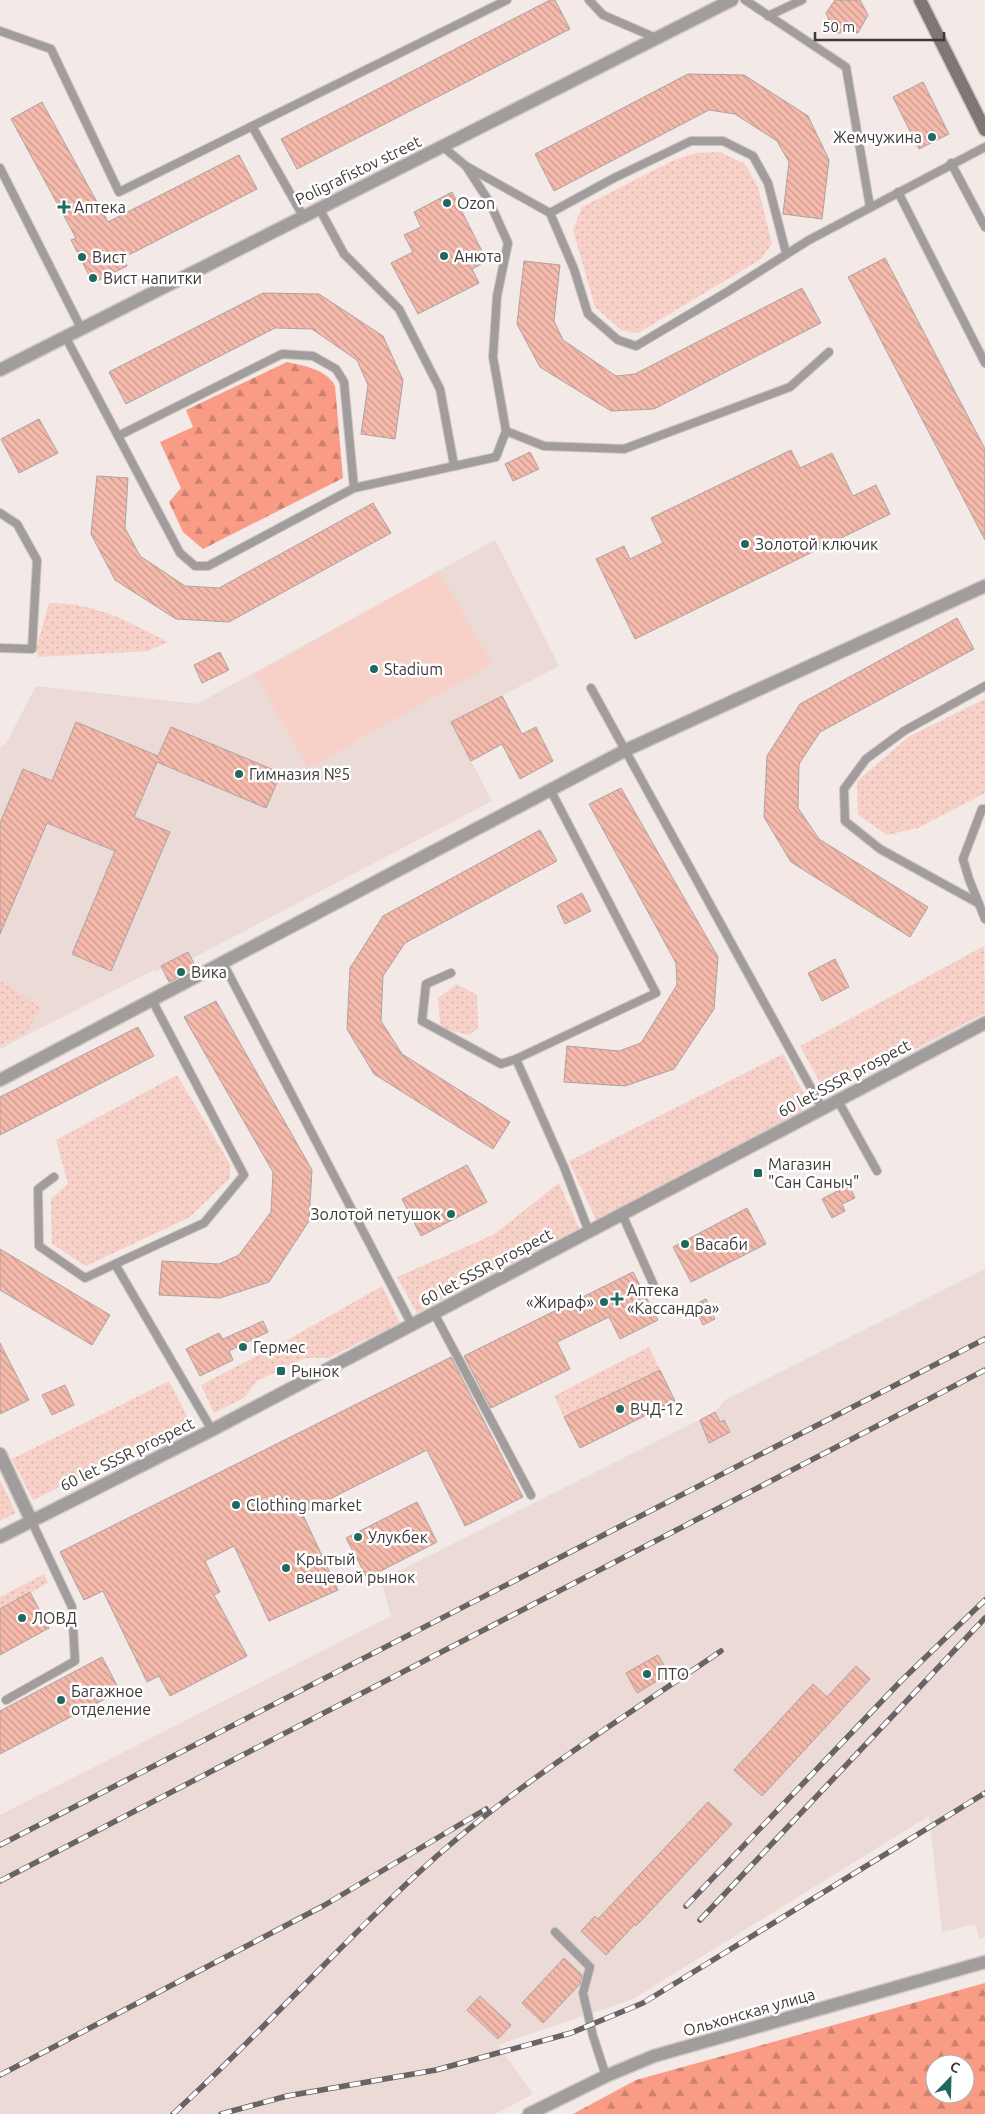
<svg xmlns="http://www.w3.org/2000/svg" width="985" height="2114" font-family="Ubuntu,sans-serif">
<defs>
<pattern id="grass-dots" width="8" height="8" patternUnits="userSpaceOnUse" patternTransform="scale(1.25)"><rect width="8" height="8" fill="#f7d1c7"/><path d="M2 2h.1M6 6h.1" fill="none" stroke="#d5b4ac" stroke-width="1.8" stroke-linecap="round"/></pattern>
<pattern id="forest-firs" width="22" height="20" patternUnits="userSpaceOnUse" patternTransform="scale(1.25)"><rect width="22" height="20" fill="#fa9c85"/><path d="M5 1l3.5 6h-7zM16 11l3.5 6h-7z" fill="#cc806e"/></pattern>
<pattern id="building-back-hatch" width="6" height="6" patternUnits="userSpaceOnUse" patternTransform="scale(1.25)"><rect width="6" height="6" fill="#f5baac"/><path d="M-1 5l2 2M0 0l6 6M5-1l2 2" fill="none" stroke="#c8988d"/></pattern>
</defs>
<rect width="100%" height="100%" fill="#f3e9e6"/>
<g fill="#ebdad5">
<path d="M 495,540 L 559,666 L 451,722 L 492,801 L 191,959 L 188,952 L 156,972 L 154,970 L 0,1049 L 0,748 L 7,742 L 36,686 L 197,704 Z"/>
<path d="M 985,1269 L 985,1937 L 979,1939 L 975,1924 L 942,1932 L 929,1816 L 633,1999 L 498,2045 L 533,2094 L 495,2114 L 0,2114 L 0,1815 L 391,1616 L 381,1580 L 715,1412 L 725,1400 Z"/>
</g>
<g fill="url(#grass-dots)">
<path d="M 720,152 L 745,164 L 758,187 L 772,244 L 761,259 L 638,333 L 621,330 L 595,307 L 573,230 L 582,207 L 674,160 L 695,153 Z"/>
<path d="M 49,603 C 100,604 124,620 168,642 L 148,651 L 38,657 L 36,649 Z"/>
<path d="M 985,699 L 985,793 L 918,828 L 887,835 L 858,815 L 857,781 L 910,736 Z"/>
<path d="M 984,946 L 985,1013 L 827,1095 L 800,1046 Z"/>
<path d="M 0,980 L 41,1008 L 26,1033 L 0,1045 Z"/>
<path d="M 457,984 L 477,995 L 478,1028 L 469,1035 L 448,1030 L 440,1024 L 438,998 Z"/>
<path d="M 783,1054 L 805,1096 L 801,1113 L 596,1220 L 569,1161 Z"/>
<path d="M 177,1075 L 230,1164 L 230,1178 L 190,1217 L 86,1266 L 52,1244 L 51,1199 L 68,1184 L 56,1140 Z"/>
<path d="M 559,1183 L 579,1228 L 417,1313 L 397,1277 L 493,1235 Z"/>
<path d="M 382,1286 L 400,1323 L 328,1358 L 304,1358 L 257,1381 L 244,1398 L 214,1413 L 201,1385 L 291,1338 Z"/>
<path d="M 649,1347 L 660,1370 L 564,1417 L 554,1396 Z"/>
<path d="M 169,1381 L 190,1422 L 33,1500 L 12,1459 Z"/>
<path d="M 0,1480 L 16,1513 L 0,1521 Z"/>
<path d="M 44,1574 L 48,1583 L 0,1609 L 0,1597 Z"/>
</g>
<g fill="url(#forest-firs)" fill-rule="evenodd">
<path d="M 287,362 C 305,366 326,369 335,386 L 343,478 L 203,549 L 183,532 L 169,502 L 181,488 L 160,442 L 193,427 L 186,410 Z"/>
<path d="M 985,1983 L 985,2114 L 573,2114 L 636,2080 ZM 935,2064 L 965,2064 L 965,2094 L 935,2094 Z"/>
</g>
<path fill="#f7d1c7" d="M 439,571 L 492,664 L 308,768 L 255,674 Z"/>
<g fill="url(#building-back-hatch)" stroke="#ada3a1">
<path d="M 550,0 L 555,0 L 570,29 L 297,169 L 281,139 Z"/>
<path d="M 835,0 L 860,0 L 868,15 L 858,33 L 835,33 L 826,13 Z"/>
<path d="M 688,74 L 744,75 L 808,116 L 829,160 L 822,219 L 783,214 L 789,162 L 777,141 L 735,114 L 709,110 L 554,191 L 535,154 Z"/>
<path d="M 923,82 L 949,134 L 919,149 L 893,97 Z"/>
<path d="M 42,102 L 108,222 L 239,155 L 257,189 L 123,258 L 127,266 L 93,283 L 71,240 L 76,238 L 11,119 Z"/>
<path d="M 452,192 L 487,261 L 472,269 L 479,283 L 418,314 L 391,263 L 413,252 L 404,235 L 421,227 L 414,212 Z"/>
<path d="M 885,258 L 985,449 L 985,540 L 848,277 Z"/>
<path d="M 524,261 L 560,265 L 554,321 L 563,340 L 616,376 L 635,374 L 802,288 L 821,323 L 654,409 L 611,411 L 540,367 L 517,324 Z"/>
<path d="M 263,293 L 319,294 L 383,336 L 403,380 L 395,439 L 361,434 L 368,385 L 357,360 L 312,329 L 275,328 L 126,404 L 109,372 Z"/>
<path d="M 39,419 L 58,453 L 19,473 L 1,439 Z"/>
<path d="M 791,450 L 800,468 L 832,453 L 853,496 L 876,485 L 890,514 L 635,639 L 596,559 L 624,546 L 630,559 L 663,543 L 651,518 Z"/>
<path d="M 530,452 L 539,469 L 513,481 L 505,464 Z"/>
<path d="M 97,476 L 128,478 L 125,528 L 140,556 L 185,586 L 219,588 L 373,503 L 391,533 L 229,622 L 176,619 L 115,580 L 91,534 Z"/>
<path d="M 957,618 L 974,649 L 820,732 L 799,764 L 798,808 L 819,839 L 928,907 L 910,937 L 791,862 L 764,817 L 767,756 L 800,704 Z"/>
<path d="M 220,652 L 229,670 L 202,683 L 194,665 Z"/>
<path d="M 502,696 L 522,734 L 536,727 L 553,761 L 520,779 L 502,744 L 471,761 L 451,722 Z"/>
<path d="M 76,722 L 158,756 L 171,727 L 281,773 L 266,808 L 157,762 L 134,817 L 170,832 L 111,971 L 72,954 L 115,851 L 47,823 L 0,934 L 0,823 L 23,769 L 52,781 Z"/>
<path d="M 621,788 L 718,957 L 714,1009 L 674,1069 L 625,1086 L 564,1082 L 567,1046 L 619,1051 L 641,1043 L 677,985 L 676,963 L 589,804 Z"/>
<path d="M 540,830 L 557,861 L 405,943 L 383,976 L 381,1021 L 402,1054 L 510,1122 L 493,1149 L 374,1074 L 347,1029 L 350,968 L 383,916 Z"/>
<path d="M 582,893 L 591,911 L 565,924 L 557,906 Z"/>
<path d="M 188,952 L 196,967 L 169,982 L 161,966 Z"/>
<path d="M 835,959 L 849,987 L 822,1001 L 808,973 Z"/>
<path d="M 216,1001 L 312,1170 L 309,1221 L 269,1282 L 220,1298 L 159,1295 L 162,1261 L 219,1264 L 239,1255 L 271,1212 L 273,1172 L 184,1017 Z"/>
<path d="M 138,1027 L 154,1056 L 0,1135 L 0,1097 Z"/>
<path d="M 467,1165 L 487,1202 L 421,1236 L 402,1199 Z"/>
<path d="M 849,1185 L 855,1198 L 842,1204 L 845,1211 L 832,1218 L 822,1199 Z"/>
<path d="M 747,1208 L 766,1244 L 691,1282 L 673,1247 Z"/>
<path d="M 0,1249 L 110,1315 L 92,1345 L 0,1290 Z"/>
<path d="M 633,1272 L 658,1320 L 620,1339 L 609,1317 L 557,1342 L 570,1369 L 491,1408 L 464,1356 Z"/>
<path d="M 706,1299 L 715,1319 L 703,1325 L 693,1305 Z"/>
<path d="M 263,1321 L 268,1332 L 229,1351 L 233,1360 L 200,1376 L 186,1349 L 219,1333 L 223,1339 Z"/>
<path d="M 0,1343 L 29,1400 L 0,1414 Z"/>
<path d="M 451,1357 L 523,1497 L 465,1526 L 427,1450 L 302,1513 L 338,1590 L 269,1621 L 234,1546 L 205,1561 L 220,1592 L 214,1595 L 247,1656 L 170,1696 L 159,1676 L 147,1682 L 103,1591 L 84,1600 L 60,1552 Z"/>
<path d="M 660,1370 L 675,1401 L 580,1448 L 564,1417 Z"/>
<path d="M 65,1385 L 74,1405 L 52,1415 L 42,1395 Z"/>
<path d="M 715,1412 L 720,1422 L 724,1420 L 730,1432 L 709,1443 L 700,1420 Z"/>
<path d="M 417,1502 L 437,1542 L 367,1578 L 346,1538 Z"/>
<path d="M 30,1592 L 49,1628 L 0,1655 L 0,1609 Z"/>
<path d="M 658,1655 L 669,1674 L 637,1693 L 626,1673 Z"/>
<path d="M 102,1657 L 120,1691 L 0,1754 L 0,1711 Z"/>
<path d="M 856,1666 L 870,1679 L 762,1796 L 734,1770 L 813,1684 L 827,1697 Z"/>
<path d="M 708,1802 L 732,1824 L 636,1926 L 635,1924 L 606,1955 L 581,1931 L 595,1916 L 598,1919 Z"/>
<path d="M 564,1958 L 582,1975 L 580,1984 L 543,2023 L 522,2003 Z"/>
<path d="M 480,1996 L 511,2025 L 498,2039 L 467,2010 Z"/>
</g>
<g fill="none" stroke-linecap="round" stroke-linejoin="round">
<defs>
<g id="service">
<path d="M 589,0 L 603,15 L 656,38"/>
<path d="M 745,0 L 846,67 L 870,207"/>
<path d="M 768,16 L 802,0"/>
<path d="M 0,31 L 51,49 L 119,192 L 507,0"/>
<path d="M 252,126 L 303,216"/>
<path d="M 442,146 L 466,166 L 550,213"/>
<path d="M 951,163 L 985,227"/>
<path d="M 0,168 L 81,328"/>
<path d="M 898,192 L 985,363"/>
<path d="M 319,208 L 344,254 L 399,309 L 440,389 L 454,465"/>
<path d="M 786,253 L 768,183 L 753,156 L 723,141 L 691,141 L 614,178 L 550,213 L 574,269 L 588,314 L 618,340 L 636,346 L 727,292 L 809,240 L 985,147"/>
<path d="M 65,336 L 180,553 L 195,566 L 208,566 L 354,488 L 496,457 L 506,431 L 493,357 L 497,296 L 508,243 L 490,203 L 466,166"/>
<path d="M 506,431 L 544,446 L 624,449 L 790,387 L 829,352"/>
<path d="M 118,436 L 282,354 L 313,356 L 336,369 L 344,382 L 354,488"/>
<path d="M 0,513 L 17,524 L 37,560 L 32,649 L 0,648"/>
<path d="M 591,688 L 822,1108"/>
<path d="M 551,791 L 656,993 L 516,1059 L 564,1167 L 589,1232"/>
<path d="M 985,809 L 982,809 L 963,859 L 969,879 L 985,919"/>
<path d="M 978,903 L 880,849 L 845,821 L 844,789 L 866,759 L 904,731 L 985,686"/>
<path d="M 223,963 L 412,1325"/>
<path d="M 451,973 L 426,984 L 422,1021 L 501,1064 L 516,1059"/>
<path d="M 152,1000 L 244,1175 L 204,1223 L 115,1264 L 212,1430"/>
<path d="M 837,1099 L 877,1171"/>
<path d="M 54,1177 L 38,1189 L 39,1246 L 85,1278 L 115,1264"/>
<path d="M 622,1214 L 655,1288"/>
<path d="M 434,1313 L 531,1495"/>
<path d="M 6,1700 L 75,1661 L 72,1607 L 31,1520"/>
<path d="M 555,1932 L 590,1967 L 583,1993 L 593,2036 L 606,2076"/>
</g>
<g id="minor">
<path d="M 0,1080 L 626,750 L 985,586"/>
<path d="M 0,1454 L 31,1520"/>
</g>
<g id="tertiary">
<path d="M 0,370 L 732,0"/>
<path d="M 0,1537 L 212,1430 L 985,1023"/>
<path d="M 529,2114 L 606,2076 L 654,2056 L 985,1962"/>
</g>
<path id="secondary" d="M 920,0 L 985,130"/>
</defs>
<use href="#service" stroke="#cfc6c3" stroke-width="10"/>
<use href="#minor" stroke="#cfc6c3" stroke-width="15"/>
<use href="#tertiary" stroke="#cfc6c3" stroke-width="15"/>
<use href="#secondary" stroke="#cfc6c3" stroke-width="15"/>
<use href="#service" stroke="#a19d9c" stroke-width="8"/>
<use href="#minor" stroke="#a19d9c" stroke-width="12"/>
<use href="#tertiary" stroke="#a19d9c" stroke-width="12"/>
<use href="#secondary" stroke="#7d7775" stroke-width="12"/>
<defs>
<g id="rail">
<path d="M 0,1845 L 985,1339"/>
<path d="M 0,1881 L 985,1370"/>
<path d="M 686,1906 L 902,1680 L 985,1600"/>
<path d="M 700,1920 L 985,1618"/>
<path d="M 0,2075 L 323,1906 L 486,1809"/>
<path d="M 173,2114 C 257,2037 333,1952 416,1875 C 508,1789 617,1722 721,1651"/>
<path d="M 221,2114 L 287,2096 L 436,2070 L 571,2033 L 643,2003 L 985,1793"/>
</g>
</defs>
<use href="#rail" stroke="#696463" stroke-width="5.5"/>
<use href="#rail" stroke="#fff" stroke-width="4" stroke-dasharray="11" stroke-linecap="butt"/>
</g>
<g fill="#206960" stroke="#fff" stroke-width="2">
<circle cx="932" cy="137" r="5"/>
<circle cx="447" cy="203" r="5"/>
<path d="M61.5 199.5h5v5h5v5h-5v5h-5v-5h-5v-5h5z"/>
<circle cx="444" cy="256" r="5"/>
<circle cx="82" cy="257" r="5"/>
<circle cx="93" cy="278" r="5"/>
<circle cx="745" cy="544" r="5"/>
<circle cx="374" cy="669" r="5"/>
<circle cx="239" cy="774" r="5"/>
<circle cx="181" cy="972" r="5"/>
<rect x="753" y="1168" width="10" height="10" rx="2.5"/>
<circle cx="451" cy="1214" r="5"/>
<circle cx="685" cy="1244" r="5"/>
<path d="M614.5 1291.5h5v5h5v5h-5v5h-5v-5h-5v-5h5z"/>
<circle cx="604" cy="1302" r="5"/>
<circle cx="243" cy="1347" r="5"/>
<rect x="276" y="1366" width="10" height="10" rx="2.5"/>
<circle cx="620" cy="1409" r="5"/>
<circle cx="236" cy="1505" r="5"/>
<circle cx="358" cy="1537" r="5"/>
<circle cx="286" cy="1568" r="5"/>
<circle cx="22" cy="1618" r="5"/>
<circle cx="647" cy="1674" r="5"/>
<circle cx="61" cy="1700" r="5"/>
</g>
<g text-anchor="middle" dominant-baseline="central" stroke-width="5" stroke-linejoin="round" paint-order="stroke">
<g font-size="16" fill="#3d3938" stroke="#fff" text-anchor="start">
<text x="922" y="137" text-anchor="end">Жемчужина</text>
<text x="457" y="203">Ozon</text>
<text x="74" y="207">Аптека</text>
<text x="454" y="256">Анюта</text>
<text x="92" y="257">Вист</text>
<text x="103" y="278">Вист напитки</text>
<text x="755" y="544">Золотой ключик</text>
<text x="384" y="669">Stadium</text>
<text x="249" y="774">Гимназия №5</text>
<text x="191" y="972">Вика</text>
<text x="768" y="1164">Магазин<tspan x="768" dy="18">"Сан Саныч"</tspan></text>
<text x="441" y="1214" text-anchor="end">Золотой петушок</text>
<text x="695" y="1244">Васаби</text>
<text x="627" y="1290">Аптека<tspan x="627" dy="18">«Кассандра»</tspan></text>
<text x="594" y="1302" text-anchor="end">«Жираф»</text>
<text x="253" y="1347">Гермес</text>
<text x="291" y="1371">Рынок</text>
<text x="630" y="1409">ВЧД-12</text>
<text x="246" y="1505">Сlothing market</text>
<text x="368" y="1537">Улукбек</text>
<text x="296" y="1559">Крытый<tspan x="296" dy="18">вещевой рынок</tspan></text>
<text x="32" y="1618">ЛОВД</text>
<text x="657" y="1674">ПТО</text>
<text x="71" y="1691">Багажное<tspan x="71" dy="18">отделение</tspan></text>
</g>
<g font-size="16" fill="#3d3938" stroke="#fff">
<text transform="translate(358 170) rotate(-26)">Poligrafistov street</text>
<text transform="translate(844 1078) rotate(-28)">60 let SSSR prospect</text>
<text transform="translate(486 1267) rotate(-28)">60 let SSSR prospect</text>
<text transform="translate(127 1454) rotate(-26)">60 let SSSR prospect</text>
<text transform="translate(749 2012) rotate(-16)">Ольхонская улица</text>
</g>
</g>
<g transform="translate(950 2079) rotate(23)"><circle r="24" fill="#ffffff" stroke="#b1b0af"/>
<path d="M0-4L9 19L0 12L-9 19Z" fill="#206960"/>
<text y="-8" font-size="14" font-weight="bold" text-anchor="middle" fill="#3d3938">С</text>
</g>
<path d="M815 32v8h129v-8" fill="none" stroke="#3d3938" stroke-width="2.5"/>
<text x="822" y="32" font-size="15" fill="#3d3938" stroke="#ffffff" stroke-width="4" paint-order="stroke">50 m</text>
</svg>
